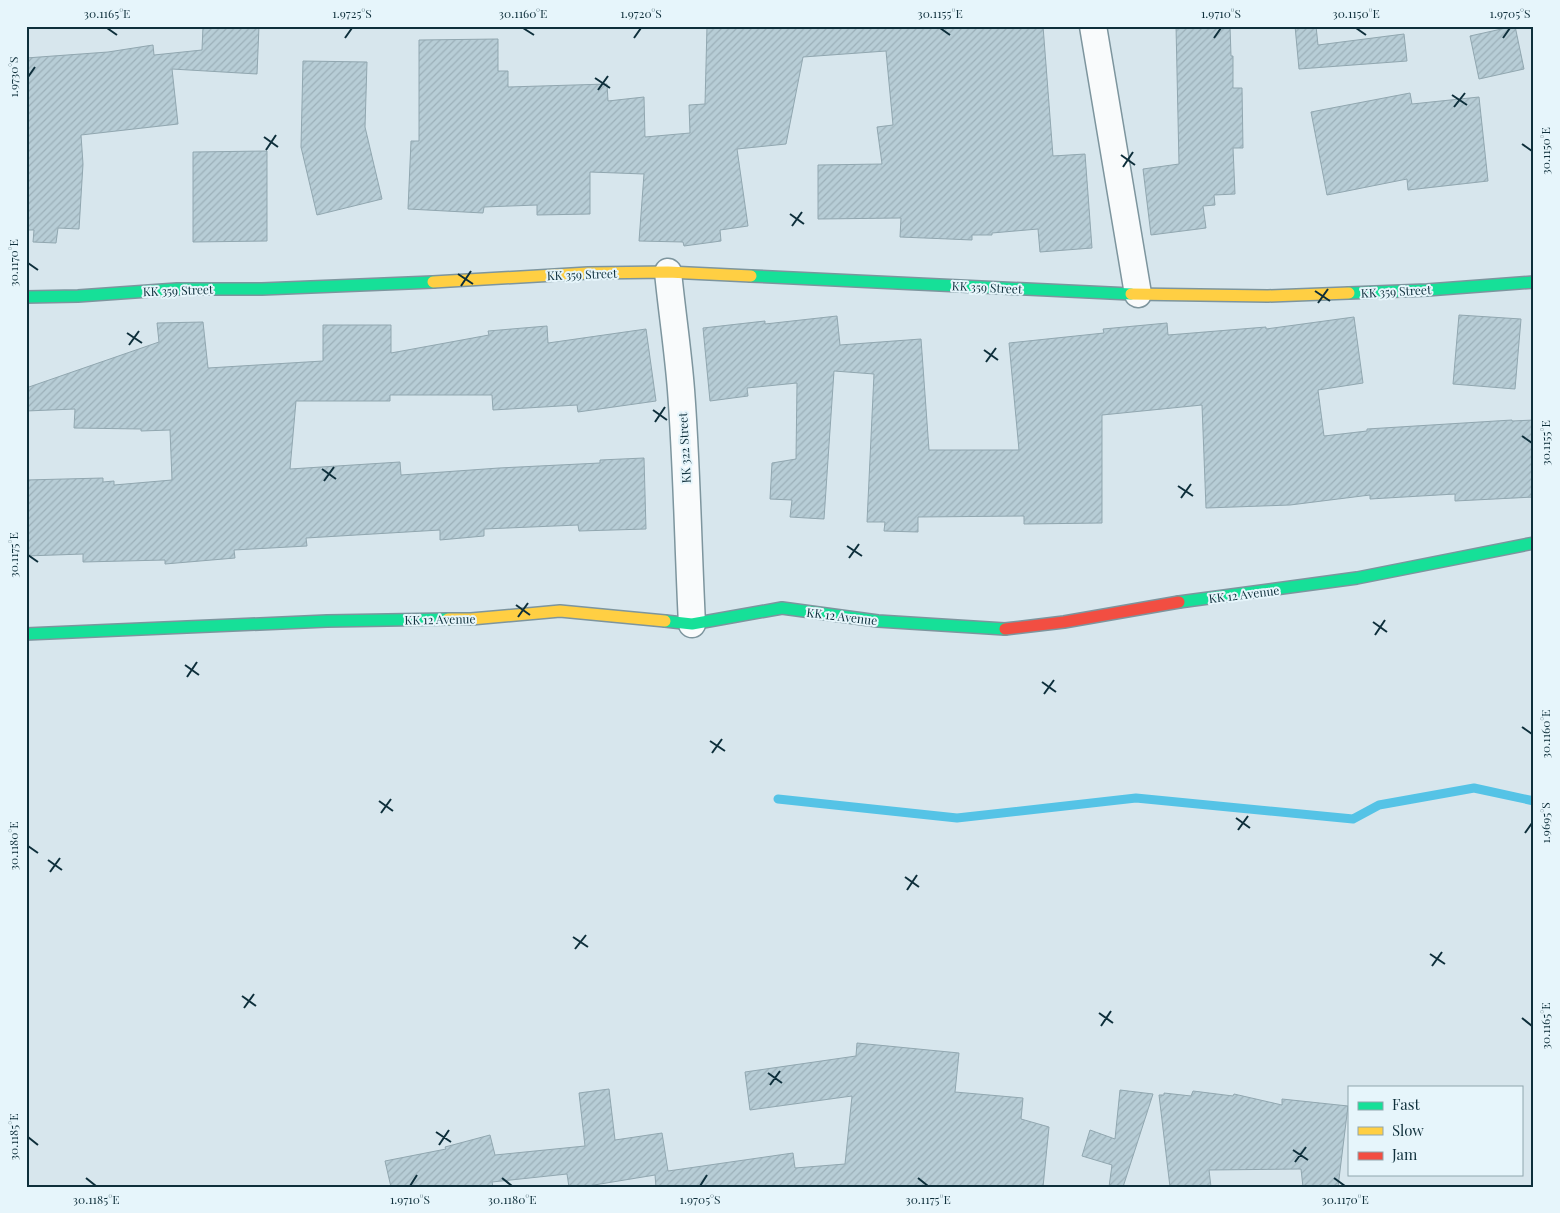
<svg xmlns="http://www.w3.org/2000/svg" width="1560" height="1213" font-family="'Playfair Display',serif">
<defs>
<pattern id="building-hatch" width="6" height="6" patternUnits="userSpaceOnUse" patternTransform="scale(1.25)"><rect width="6" height="6" fill="#b7cdd6"/><path d="M-1 1l2-2M0 6l6-6M5 7l2-2" fill="none" stroke="#9cb0b9"/></pattern>
</defs>
<rect width="100%" height="100%" fill="#d7e6ed"/>
<g fill="none" stroke-linecap="round" stroke-linejoin="round">
<path stroke="#55c3e6" stroke-width="9" d="M 778,799 L 957,818 L 1136,798 L 1353,819 L 1379,805 L 1474,788 L 1534,801"/>
</g>
<g fill="url(#building-hatch)" stroke="#91a7b0">
<path d="M 203,26 L 259,26 L 257,74 L 172,69 L 178,124 L 81,135 L 83,164 L 79,229 L 58,228 L 56,243 L 33,242 L 34,230 L 26,230 L 26,58 L 108,52 L 153,45 L 154,55 L 202,50 Z"/>
<path d="M 707,26 L 1043,26 L 1053,156 L 1085,154 L 1092,248 L 1040,252 L 1038,229 L 992,233 L 992,235 L 972,235 L 972,240 L 949,239 L 900,237 L 901,218 L 818,219 L 818,165 L 882,164 L 877,127 L 893,125 L 886,51 L 803,57 L 786,144 L 737,149 L 748,226 L 720,230 L 721,241 L 684,246 L 683,242 L 639,241 L 644,174 L 590,172 L 590,214 L 537,215 L 537,205 L 484,207 L 483,213 L 408,209 L 411,141 L 419,141 L 419,40 L 498,39 L 498,71 L 508,71 L 508,87 L 607,84 L 608,101 L 644,97 L 645,137 L 690,133 L 689,105 L 705,104 Z"/>
<path d="M 1176,26 L 1230,26 L 1231,56 L 1233,56 L 1233,88 L 1242,88 L 1243,148 L 1233,148 L 1235,194 L 1214,195 L 1215,205 L 1203,206 L 1206,228 L 1151,235 L 1143,169 L 1179,164 Z"/>
<path d="M 1295,26 L 1316,26 L 1318,45 L 1404,34 L 1407,61 L 1299,69 Z"/>
<path d="M 1515,26 L 1524,69 L 1479,79 L 1470,36 Z"/>
<path d="M 303,61 L 367,62 L 365,127 L 382,199 L 317,215 L 301,147 Z"/>
<path d="M 1410,93 L 1412,104 L 1479,97 L 1488,181 L 1408,190 L 1407,179 L 1327,195 L 1311,112 Z"/>
<path d="M 267,151 L 267,241 L 193,242 L 193,152 Z"/>
<path d="M 1459,315 L 1521,319 L 1515,389 L 1453,384 Z"/>
<path d="M 837,316 L 840,345 L 921,339 L 929,450 L 1019,450 L 1009,343 L 1104,333 L 1103,329 L 1167,323 L 1168,335 L 1266,327 L 1266,329 L 1354,317 L 1363,383 L 1318,390 L 1324,436 L 1367,431 L 1367,429 L 1512,420 L 1512,421 L 1534,420 L 1534,497 L 1455,501 L 1455,494 L 1370,499 L 1370,495 L 1290,505 L 1206,508 L 1202,405 L 1102,415 L 1102,523 L 1024,524 L 1024,516 L 918,517 L 918,532 L 884,531 L 885,522 L 867,522 L 874,374 L 834,371 L 824,519 L 790,517 L 792,500 L 770,499 L 772,463 L 796,459 L 797,383 L 747,388 L 748,396 L 710,401 L 703,328 L 765,321 L 765,324 Z"/>
<path d="M 203,322 L 208,368 L 323,361 L 323,325 L 391,325 L 391,353 L 489,335 L 488,331 L 547,326 L 548,343 L 646,329 L 656,401 L 578,412 L 577,405 L 493,410 L 492,395 L 390,395 L 390,401 L 296,401 L 290,469 L 400,462 L 401,475 L 499,468 L 600,463 L 600,460 L 644,458 L 646,529 L 579,531 L 578,525 L 484,529 L 484,536 L 440,540 L 440,530 L 306,538 L 307,546 L 234,550 L 235,558 L 165,564 L 165,560 L 83,562 L 83,554 L 26,556 L 26,480 L 103,478 L 103,482 L 114,481 L 114,485 L 172,480 L 170,430 L 141,431 L 141,429 L 74,428 L 75,409 L 26,411 L 26,388 L 159,342 L 157,323 Z"/>
<path d="M 857,1043 L 959,1053 L 955,1092 L 1023,1098 L 1021,1119 L 1049,1127 L 1043,1187 L 656,1187 L 655,1175 L 582,1187 L 569,1187 L 567,1174 L 492,1182 L 493,1187 L 391,1187 L 385,1161 L 446,1149 L 445,1147 L 490,1135 L 495,1155 L 585,1146 L 579,1093 L 609,1089 L 615,1140 L 662,1133 L 668,1171 L 793,1153 L 795,1168 L 845,1164 L 852,1096 L 750,1110 L 745,1072 L 856,1056 Z"/>
<path d="M 1120,1090 L 1153,1094 L 1123,1187 L 1109,1187 L 1112,1165 L 1082,1156 L 1090,1130 L 1115,1139 Z"/>
<path d="M 1193,1091 L 1233,1096 L 1234,1094 L 1282,1105 L 1282,1099 L 1348,1106 L 1338,1187 L 1303,1187 L 1301,1169 L 1209,1170 L 1211,1187 L 1170,1187 L 1159,1095 L 1164,1095 L 1164,1093 L 1191,1096 Z"/>
</g>
<g fill="none" stroke-linecap="round" stroke-linejoin="round">
<defs>
<g id="street">
<path d="M 1093,26 L 1138,294"/>
<path d="M 668,272 C 672,312 678,351 681,390 C 687,468 688,546 692,624"/>
</g>
<g id="fast">
<path d="M 751,276 L 1131,294"/>
<path d="M 1349,293 L 1427,290 L 1534,282"/>
<path d="M 26,297 L 78,296 L 177,289 L 262,289 L 433,282"/>
<path d="M 1179,602 L 1357,578 L 1534,543"/>
<path d="M 665,621 L 692,624 L 782,608 L 878,621 L 1005,629"/>
<path d="M 26,634 L 327,621 L 448,619"/>
</g>
<g id="slow">
<path d="M 433,282 L 588,273 L 668,272 L 751,276"/>
<path d="M 1131,294 L 1268,296 L 1349,293"/>
<path d="M 448,619 L 471,619 L 560,611 L 665,621"/>
</g>
<path id="jam" d="M 1005,629 L 1064,622 L 1179,602"/>
</defs>
<use href="#street" stroke="#7d959e" stroke-width="29"/>
<use href="#fast" stroke="#7d959e" stroke-width="14"/>
<use href="#slow" stroke="#7d959e" stroke-width="14"/>
<use href="#jam" stroke="#7d959e" stroke-width="14"/>
<use href="#street" stroke="#f9fbfc" stroke-width="26"/>
<use href="#fast" stroke="#16e098" stroke-width="11"/>
<use href="#slow" stroke="#ffcf43" stroke-width="11"/>
<use href="#jam" stroke="#f24e42" stroke-width="11"/>
</g>
<path fill="none" stroke="#0e2f3b" stroke-width="2" d="M 107,28 L 117,35M 523,28 L 534,35M 940,28 L 950,35M 1356,28 L 1366,35M 345,38 L 352,28M 634,38 L 641,28M 1214,38 L 1221,28M 1503,38 L 1510,28M 28,77 L 35,67M 595,78 L 610,88M 598,90 L 608,76M 1452,95 L 1467,105M 1454,107 L 1465,93M 264,137 L 278,147M 1522,144 L 1532,151M 266,150 L 276,135M 1121,155 L 1135,165M 1123,167 L 1133,152M 790,214 L 804,224M 792,226 L 802,212M 28,263 L 38,270M 458,274 L 473,284M 461,286 L 471,271M 1315,291 L 1330,301M 1318,303 L 1328,289M 127,333 L 142,343M 129,345 L 139,331M 984,350 L 998,360M 986,362 L 996,348M 653,410 L 667,420M 655,422 L 665,407M 1522,436 L 1532,443M 322,469 L 336,479M 324,481 L 334,467M 1178,486 L 1193,496M 1181,498 L 1191,484M 847,546 L 862,556M 28,555 L 38,562M 849,558 L 859,544M 516,605 L 530,615M 518,617 L 528,603M 1373,622 L 1387,632M 1375,635 L 1385,620M 185,665 L 199,675M 187,677 L 197,662M 1042,682 L 1056,692M 1044,694 L 1054,680M 1522,727 L 1532,734M 710,741 L 725,751M 712,753 L 722,739M 379,801 L 393,811M 381,813 L 391,799M 1236,818 L 1250,828M 1238,830 L 1248,816M 1525,833 L 1532,823M 28,846 L 38,853M 48,860 L 62,870M 50,872 L 60,858M 905,877 L 919,887M 907,890 L 917,875M 573,937 L 588,947M 575,949 L 586,935M 1430,954 L 1445,964M 1432,966 L 1442,952M 242,996 L 256,1006M 244,1008 L 254,994M 1099,1013 L 1113,1023M 1522,1018 L 1532,1026M 1101,1026 L 1111,1011M 768,1073 L 782,1083M 770,1085 L 780,1071M 436,1132 L 451,1142M 28,1137 L 38,1145M 439,1145 L 449,1130M 1293,1150 L 1308,1160M 1295,1162 L 1306,1147M 86,1178 L 96,1186M 502,1178 L 512,1186M 918,1178 L 928,1186M 1334,1178 L 1345,1186M 410,1186 L 417,1175M 700,1186 L 707,1175"/>
<g text-anchor="middle" dominant-baseline="central" stroke-width="4" stroke-linejoin="round" paint-order="stroke">
<g font-size="12" fill="#0e2f3b" stroke="#e6f5fb">
<text transform="translate(582 274) rotate(-2)">KK 359 Street</text>
<text transform="translate(987 287) rotate(3)">KK 359 Street</text>
<text transform="translate(178 290) rotate(-2)">KK 359 Street</text>
<text transform="translate(1396 291) rotate(-3)">KK 359 Street</text>
<text transform="translate(684 448) rotate(-93)">KK 322 Street</text>
<text transform="translate(1244 594) rotate(-7)">KK 12 Avenue</text>
<text transform="translate(842 616) rotate(7)">KK 12 Avenue</text>
<text transform="translate(440 619) rotate(-1)">KK 12 Avenue</text>
</g>
</g>
<rect width="1560" height="1213" fill="none" stroke="#e6f5fb" stroke-width="55"/>
<rect x="1348" y="1086" width="175" height="90" fill="#e6f5fb" stroke="#90a6ae"/>
<rect x="1358" y="1102" width="25" height="8" fill="#16e098" stroke="#90a6ae"/>
<text x="1392" y="1110" font-size="15" fill="#0e2f3b">Fast</text>
<rect x="1358" y="1127" width="25" height="8" fill="#ffcf43" stroke="#90a6ae"/>
<text x="1392" y="1136" font-size="15" fill="#0e2f3b">Slow</text>
<rect x="1358" y="1152" width="25" height="8" fill="#f24e42" stroke="#90a6ae"/>
<text x="1392" y="1160" font-size="15" fill="#0e2f3b">Jam</text>
<rect x="28" y="28" width="1504" height="1158" fill="none" stroke="#0e2f3b" stroke-width="2"/>
<g font-size="12" text-anchor="middle" fill="#0e2f3b">
<text x="107" y="18">30.1165°E</text>
<text x="352" y="18">1.9725°S</text>
<text x="523" y="18">30.1160°E</text>
<text x="641" y="18">1.9720°S</text>
<text x="940" y="18">30.1155°E</text>
<text x="1221" y="18">1.9710°S</text>
<text x="1356" y="18">30.1150°E</text>
<text x="1510" y="18">1.9705°S</text>
<text transform="translate(14 77) rotate(-90)" y="4">1.9730°S</text>
<text transform="translate(1546 151) rotate(-90)" y="4">30.1150°E</text>
<text transform="translate(14 263) rotate(-90)" y="4">30.1170°E</text>
<text transform="translate(1546 443) rotate(-90)" y="4">30.1155°E</text>
<text transform="translate(14 555) rotate(-90)" y="4">30.1175°E</text>
<text transform="translate(1546 734) rotate(-90)" y="4">30.1160°E</text>
<text transform="translate(1546 823) rotate(-90)" y="4">1.9695°S</text>
<text transform="translate(14 846) rotate(-90)" y="4">30.1180°E</text>
<text transform="translate(1546 1026) rotate(-90)" y="4">30.1165°E</text>
<text transform="translate(14 1137) rotate(-90)" y="4">30.1185°E</text>
<text x="96" y="1204">30.1185°E</text>
<text x="410" y="1204">1.9710°S</text>
<text x="512" y="1204">30.1180°E</text>
<text x="700" y="1204">1.9705°S</text>
<text x="928" y="1204">30.1175°E</text>
<text x="1345" y="1204">30.1170°E</text>
</g>
</svg>
